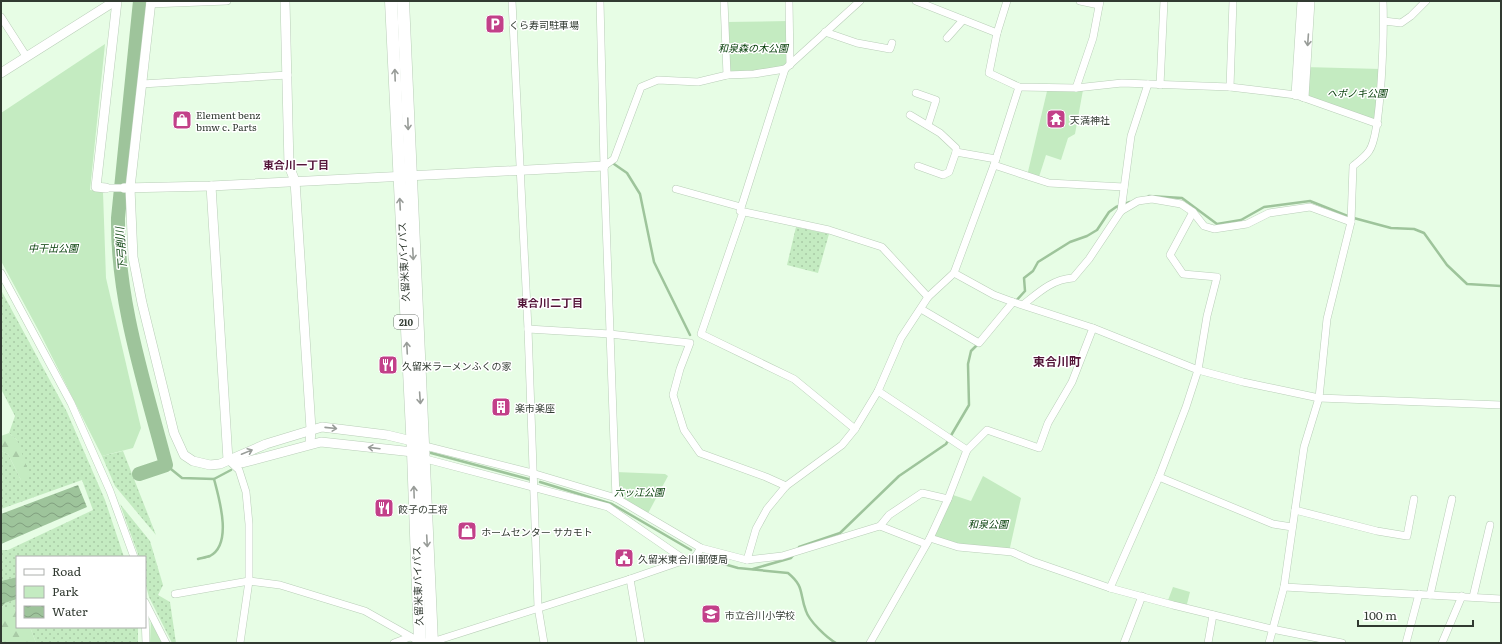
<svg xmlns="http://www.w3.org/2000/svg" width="1502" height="644" font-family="Literata,'Noto Sans JP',serif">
<defs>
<pattern id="grass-dots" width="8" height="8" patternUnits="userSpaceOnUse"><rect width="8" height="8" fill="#c4ebc1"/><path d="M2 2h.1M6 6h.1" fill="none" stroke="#a9caa6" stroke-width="1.8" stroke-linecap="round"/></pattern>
<pattern id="forest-firs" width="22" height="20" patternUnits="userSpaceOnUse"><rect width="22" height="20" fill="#c4ebc1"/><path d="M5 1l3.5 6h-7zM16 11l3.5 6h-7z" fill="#a9caa6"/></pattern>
<pattern id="water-waves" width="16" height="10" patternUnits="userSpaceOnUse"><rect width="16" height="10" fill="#9ec49b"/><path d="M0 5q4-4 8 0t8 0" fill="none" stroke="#81a07f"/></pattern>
</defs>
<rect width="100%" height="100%" fill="#e7fde5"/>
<g fill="url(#grass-dots)">
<path d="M 796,227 L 829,234 L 818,273 L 787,265 Z"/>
<path d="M 1,290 L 67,412 L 105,500 L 124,557 L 70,557 L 68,555 L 62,557 L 17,557 L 17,577 L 1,581 L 1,550 L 8,550 L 93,510 L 82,480 L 1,509 L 1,451 L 8,454 L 21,480 L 17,440 L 9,433 L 15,416 L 1,389 Z"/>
<path d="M 123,451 L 156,535 L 115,486 L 102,456 Z"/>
<path d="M 120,504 L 150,541 L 163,585 L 158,595 L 170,602 L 176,643 L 172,643 L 149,597 L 145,582 L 145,557 L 139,557 Z"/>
<path d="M 17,599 L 17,611 L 14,609 L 1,609 L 5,603 Z"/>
<path d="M 30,627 L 138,627 L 138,643 L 36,643 Z"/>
</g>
<g fill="url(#forest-firs)">
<path d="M 9,433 L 17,440 L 29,473 L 25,481 L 21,480 L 8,454 L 1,451 L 1,436 Z"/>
<path d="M 1,609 L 14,609 L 17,611 L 17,627 L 30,627 L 36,643 L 1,643 Z"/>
</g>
<g fill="#c4ebc1">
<path d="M 789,21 L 790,65 L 727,75 L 725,22 Z"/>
<path d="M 105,44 L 90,190 L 103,192 L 106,278 L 141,428 L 133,448 L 102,456 L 41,335 L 1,261 L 1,113 Z"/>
<path d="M 1304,67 L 1381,69 L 1378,124 L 1299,96 Z"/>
<path d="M 1048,87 L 1083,90 L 1075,134 L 1068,138 L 1061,160 L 1046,155 L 1038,180 L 1027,176 Z"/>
<path d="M 616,472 L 665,474 L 668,476 L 646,517 L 616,498 Z"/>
<path d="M 983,476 L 1021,498 L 1009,552 L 958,547 L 930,538 L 950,494 L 971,501 Z"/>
<path d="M 1173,587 L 1190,592 L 1186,608 L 1167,603 Z"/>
<path d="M 151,617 L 162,643 L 150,643 Z"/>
</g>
<g fill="url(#water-waves)">
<path d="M 78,485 L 87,507 L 1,544 L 1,514 Z"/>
<path d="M 17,577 L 17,599 L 5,603 L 1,608 L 1,581 Z"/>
</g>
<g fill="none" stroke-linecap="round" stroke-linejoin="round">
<g stroke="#9ec49b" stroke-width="2.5">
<path d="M 614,164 L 627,173 L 640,194 L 654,262 L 690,335"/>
<path d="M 1147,198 L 1149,196 L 1182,198 L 1217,224 L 1241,220 L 1264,207 L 1310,201 L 1350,217 L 1391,228 L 1414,229 L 1424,233 L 1447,265 L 1467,284 L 1501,286"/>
<path d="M 1015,302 L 1025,291 L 1024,278 L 1033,271 L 1038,262 L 1070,242 L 1087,236 L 1097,230 L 1109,212 L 1116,207 L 1130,202"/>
<path d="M 431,453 L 532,480"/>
<path d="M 166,465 L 182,478 L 214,479 L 231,470"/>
<path d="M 540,482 L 612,504 L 691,550"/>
<path d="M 799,547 L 840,533 L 899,476 L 946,444 L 969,405 L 968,364 L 971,351 L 979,343"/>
<path d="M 703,558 L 738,568 L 788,573 C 805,587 799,593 806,611 C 809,621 827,638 836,643"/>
<path d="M 198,559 C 202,558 207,557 210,556 C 233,544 219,498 214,479"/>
<path d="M 753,569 L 791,558 L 794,554"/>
</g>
<path stroke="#9ec49b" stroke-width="14" d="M 139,474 L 166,465 C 145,384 117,302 118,218 L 140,1"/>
<defs>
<g id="street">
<path d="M 512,1 L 528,329 L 538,607 L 544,643"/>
<path d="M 600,1 L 604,166 L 614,159 L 641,87 L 658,80 L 698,82 L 727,75 L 754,74 L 785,69"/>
<path d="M 724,1 L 727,75"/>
<path d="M 789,1 L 790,65"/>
<path d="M 860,1 L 785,69 L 740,211 L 829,230 L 882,247 L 928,297"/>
<path d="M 916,1 L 997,33"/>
<path d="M 1007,1 L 997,33 L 989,73 L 1019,87 L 1076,88 L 1122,83 L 1230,87 L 1296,95 L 1378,124"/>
<path d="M 1080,1 L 1099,5"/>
<path d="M 150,4 L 227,1"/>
<path d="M 1,17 L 26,56"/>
<path d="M 1384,21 L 1401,23 L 1411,16 L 1426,1"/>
<path d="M 825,32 L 857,43 L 890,49 L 892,43"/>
<path d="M 947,38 L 963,20"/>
<path d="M 142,84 L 288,75"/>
<path d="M 1160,85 L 1164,1"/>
<path d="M 1230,87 L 1233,1"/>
<path d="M 1076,88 L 1093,38 L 1100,1"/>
<path d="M 916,93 L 936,100 L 928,125"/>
<path d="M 910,115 L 940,133 L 956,148 L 956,152"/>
<path d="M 994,165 L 1049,183 L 1124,187"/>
<path d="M 604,166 L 616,498"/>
<path d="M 918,166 L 943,175 L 949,172 L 956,152 L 996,159"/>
<path d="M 106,188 L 124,188"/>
<path d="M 676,189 L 741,207"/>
<path d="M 1121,211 L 1131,136 L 1148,84"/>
<path d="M 743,212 L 701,334 L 794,379 L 855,429"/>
<path d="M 1,273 L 71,403 L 110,491 L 134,557"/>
<path d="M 954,273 L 994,295 L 1013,302 L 1093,328 L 1198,370 L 1243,382 L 1319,398 L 1501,405"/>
<path d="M 1024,304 C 1039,292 1053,279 1073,278 L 1089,259 L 1121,211 L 1138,201 L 1152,199 L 1181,204 L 1193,212 L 1204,226 L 1214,229 L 1247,224 L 1269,213 L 1310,207 L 1351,222"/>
<path d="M 921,309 L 979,343 L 1013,302"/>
<path d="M 528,329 L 610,334 L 690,343 L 680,369 L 673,395 L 684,430 L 700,453 L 766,477 L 786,486"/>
<path d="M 878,391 L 967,450 L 987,430 L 1039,448 L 1048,423 L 1072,382 L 1093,328"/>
<path d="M 421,445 L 532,473 L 616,498 L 701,548 L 747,560 L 782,556 L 880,526 L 926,544"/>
<path d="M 422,458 L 608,507 L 685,560"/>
<path d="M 228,460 L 239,470 L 246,492 L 249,524 L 249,581 L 240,643"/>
<path d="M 1159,477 L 1273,524 L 1292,527"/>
<path d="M 1295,510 L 1377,531 L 1407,536 L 1414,499"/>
<path d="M 880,526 L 889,515 L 922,493 L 948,499"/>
<path d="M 930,538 L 958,547 L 1012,552 L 1032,561 L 1110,588 L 1173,605 L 1272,629 L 1342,643"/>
<path d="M 747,560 L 756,529 L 767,509 L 786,486 L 842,445 L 855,429 L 878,391 L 901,338 L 928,297 L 954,273 L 994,165 L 1019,87"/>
<path d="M 630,579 L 641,643"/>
<path d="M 1284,587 L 1501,599"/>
<path d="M 1110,588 L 1159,477 L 1186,407 L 1198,370 L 1207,316 L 1217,277 L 1183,274 L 1170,255 L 1193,212"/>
<path d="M 175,594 L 249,581 L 280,585 L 365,611 L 420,642 L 432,642 L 630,579 L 685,560 L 693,560 L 701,548"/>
<path d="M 1430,595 L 1452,499"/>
<path d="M 1473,597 L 1490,525"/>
<path d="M 145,602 L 166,643"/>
<path d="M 145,615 L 146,643"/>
<path d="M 394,643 L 410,637"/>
<path d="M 870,643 L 930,538 L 948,499 L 967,450"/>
<path d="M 1124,643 L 1142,596"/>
<path d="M 1208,643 L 1213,615"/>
<path d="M 1269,643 L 1284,587 L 1304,447 L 1319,398 L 1327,319 L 1351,222 L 1353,166 C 1358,162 1365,157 1369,151 C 1382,133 1384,28 1383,1"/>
<path d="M 1406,643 L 1419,594"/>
<path d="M 1442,643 L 1462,596"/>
</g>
<g id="secondary">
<path d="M 151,1 L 130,188 L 133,257 L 142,303 L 174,433 L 184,455 L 193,461 L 210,465 L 220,464 L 266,444 L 322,427 L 387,435 L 412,441"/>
<path d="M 285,1 L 289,166 L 295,181 L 311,429 L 310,444"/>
<path d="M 1,73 L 115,1"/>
<path d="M 1296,95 L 1302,1"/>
<path d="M 1304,97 L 1310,1"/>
<path d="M 211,186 L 228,460"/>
<path d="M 106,188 L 96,187 L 117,1"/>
<path d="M 124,188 L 211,186 L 604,166"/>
<path d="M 228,460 L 242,463 L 321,442 L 413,452"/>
</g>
<g id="highway">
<path d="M 391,1 L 413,452 L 420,643"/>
<path d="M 403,1 L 432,643"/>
</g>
</defs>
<use href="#street" stroke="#b9ceb8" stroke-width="8"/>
<use href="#secondary" stroke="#b9ceb8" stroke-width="10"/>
<use href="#highway" stroke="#b9ceb8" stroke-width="13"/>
<use href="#street" stroke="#fff" stroke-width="7"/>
<use href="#secondary" stroke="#fff" stroke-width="9"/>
<use href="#highway" stroke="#fff" stroke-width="12"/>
</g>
<defs><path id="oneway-shaft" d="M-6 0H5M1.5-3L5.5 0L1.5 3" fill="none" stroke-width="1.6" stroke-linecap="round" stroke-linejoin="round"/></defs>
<g stroke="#989c98">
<use href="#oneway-shaft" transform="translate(1308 40) rotate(94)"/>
<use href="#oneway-shaft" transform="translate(395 75) rotate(-92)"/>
<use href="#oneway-shaft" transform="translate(408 124) rotate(88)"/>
<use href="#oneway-shaft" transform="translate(400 204) rotate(-93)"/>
<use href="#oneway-shaft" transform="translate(413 254) rotate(87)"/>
<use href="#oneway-shaft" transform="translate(407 348) rotate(-93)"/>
<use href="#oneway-shaft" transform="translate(420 398) rotate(86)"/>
<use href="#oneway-shaft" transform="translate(331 428) rotate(6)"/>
<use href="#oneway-shaft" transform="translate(374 448) rotate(-173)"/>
<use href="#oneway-shaft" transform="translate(247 452) rotate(-22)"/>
<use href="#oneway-shaft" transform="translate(414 492) rotate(-92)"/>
<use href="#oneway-shaft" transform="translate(427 541) rotate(87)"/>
</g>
<defs>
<symbol id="parking-square" viewBox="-11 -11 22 22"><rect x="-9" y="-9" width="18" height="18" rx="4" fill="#c24089" stroke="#fff"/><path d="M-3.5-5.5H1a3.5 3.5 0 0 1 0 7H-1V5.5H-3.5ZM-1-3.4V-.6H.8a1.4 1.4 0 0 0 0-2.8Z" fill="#fff"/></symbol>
<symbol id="temple-square" viewBox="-11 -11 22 22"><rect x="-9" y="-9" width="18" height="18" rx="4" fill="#c24089" stroke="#fff"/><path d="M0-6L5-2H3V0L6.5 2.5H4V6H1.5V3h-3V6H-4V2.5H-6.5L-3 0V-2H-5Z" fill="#fff"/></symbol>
<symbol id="shop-square" viewBox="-11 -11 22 22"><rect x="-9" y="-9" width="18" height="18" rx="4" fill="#c24089" stroke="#fff"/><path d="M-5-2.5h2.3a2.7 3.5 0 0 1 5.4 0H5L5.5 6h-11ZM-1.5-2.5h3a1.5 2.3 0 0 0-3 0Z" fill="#fff"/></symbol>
<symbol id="restaurant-square" viewBox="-11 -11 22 22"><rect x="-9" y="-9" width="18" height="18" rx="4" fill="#c24089" stroke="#fff"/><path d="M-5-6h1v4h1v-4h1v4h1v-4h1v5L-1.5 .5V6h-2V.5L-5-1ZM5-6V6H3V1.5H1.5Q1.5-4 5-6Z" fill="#fff"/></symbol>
<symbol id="building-square" viewBox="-11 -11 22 22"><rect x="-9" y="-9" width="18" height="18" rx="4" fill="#c24089" stroke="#fff"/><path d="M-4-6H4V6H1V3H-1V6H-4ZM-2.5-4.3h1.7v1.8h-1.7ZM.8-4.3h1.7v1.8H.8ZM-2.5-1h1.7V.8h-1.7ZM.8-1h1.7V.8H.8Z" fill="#fff"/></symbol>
<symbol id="civic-square" viewBox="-11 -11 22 22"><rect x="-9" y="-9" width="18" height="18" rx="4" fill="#c24089" stroke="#fff"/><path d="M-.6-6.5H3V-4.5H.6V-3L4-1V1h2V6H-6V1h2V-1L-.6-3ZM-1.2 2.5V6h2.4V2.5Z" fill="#fff"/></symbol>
<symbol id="school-square" viewBox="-11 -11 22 22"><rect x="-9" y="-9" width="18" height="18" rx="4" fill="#c24089" stroke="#fff"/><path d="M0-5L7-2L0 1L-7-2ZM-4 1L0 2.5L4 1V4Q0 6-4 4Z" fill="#fff"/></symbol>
</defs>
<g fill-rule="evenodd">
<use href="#parking-square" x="484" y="13" width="22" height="22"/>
<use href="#temple-square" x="1045" y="108" width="22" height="22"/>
<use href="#shop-square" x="171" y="109" width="22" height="22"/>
<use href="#restaurant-square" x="377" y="354" width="22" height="22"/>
<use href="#building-square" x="490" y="396" width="22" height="22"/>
<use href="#restaurant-square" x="373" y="497" width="22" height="22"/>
<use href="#shop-square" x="456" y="520" width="22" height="22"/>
<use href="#civic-square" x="613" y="547" width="22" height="22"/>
<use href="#school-square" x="700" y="603" width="22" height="22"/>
</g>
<g text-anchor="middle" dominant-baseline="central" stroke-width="3" stroke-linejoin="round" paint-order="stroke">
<rect fill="#fff" stroke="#6f756f" stroke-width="1" x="394" y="315" width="24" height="14" rx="3"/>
<g font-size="9" font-weight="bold" fill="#313a31">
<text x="406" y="322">210</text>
</g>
<g font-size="10" fill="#313a31" stroke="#fff" text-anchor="start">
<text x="509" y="24">くら寿司駐車場</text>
<text x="196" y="114">Element benz<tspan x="196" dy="12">bmw c. Parts</tspan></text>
<text x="1070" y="119">天満神社</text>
<text x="402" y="365">久留米ラーメンふくの家</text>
<text x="515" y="407">楽市楽座</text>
<text x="398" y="508">餃子の王将</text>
<text x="481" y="531">ホームセンター サカモト</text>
<text x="638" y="558">久留米東合川郵便局</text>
<text x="725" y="614">市立合川小学校</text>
</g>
<g font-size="10" font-style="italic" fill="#003b04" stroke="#fff">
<text x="753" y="47">和泉森の木公園</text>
<text x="1357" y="92">ヘボノキ公園</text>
<text x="53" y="247">中干出公園</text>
<text x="639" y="491">六ッ江公園</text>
<text x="988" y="523">和泉公園</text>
</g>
<g font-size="10" fill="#313a31" stroke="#fff">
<text transform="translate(403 262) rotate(-93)">久留米東バイパス</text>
<text transform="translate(417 586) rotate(-92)">久留米東バイパス</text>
</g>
<g font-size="11" font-weight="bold" fill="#531538" stroke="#fff">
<text x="296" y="164">東合川一丁目</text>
<text x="550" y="302">東合川二丁目</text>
</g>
<g font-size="11" font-style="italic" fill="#033d06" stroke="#fff">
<text transform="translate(120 249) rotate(-94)">下弓削川</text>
</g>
<g font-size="12" font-weight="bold" fill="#531538" stroke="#fff">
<text x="1057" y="361">東合川町</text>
</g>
</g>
<rect width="1502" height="644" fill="none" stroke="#313a31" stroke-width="4"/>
<rect x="16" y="556" width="130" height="72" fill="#ffffff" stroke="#adb0ad"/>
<rect x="24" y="569" width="20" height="6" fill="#ffffff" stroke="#adb0ad"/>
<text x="52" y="576" font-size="12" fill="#313a31">Road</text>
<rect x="24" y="586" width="20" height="12" fill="#c4ebc1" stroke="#adb0ad"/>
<text x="52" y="596" font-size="12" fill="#313a31">Park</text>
<rect x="24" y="606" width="20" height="12" fill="url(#water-waves)" stroke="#adb0ad"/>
<text x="52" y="616" font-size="12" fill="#313a31">Water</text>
<path d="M1358 620v6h115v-6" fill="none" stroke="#313a31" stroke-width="2"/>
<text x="1364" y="620" font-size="12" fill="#313a31" stroke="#ffffff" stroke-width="3" paint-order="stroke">100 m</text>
</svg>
